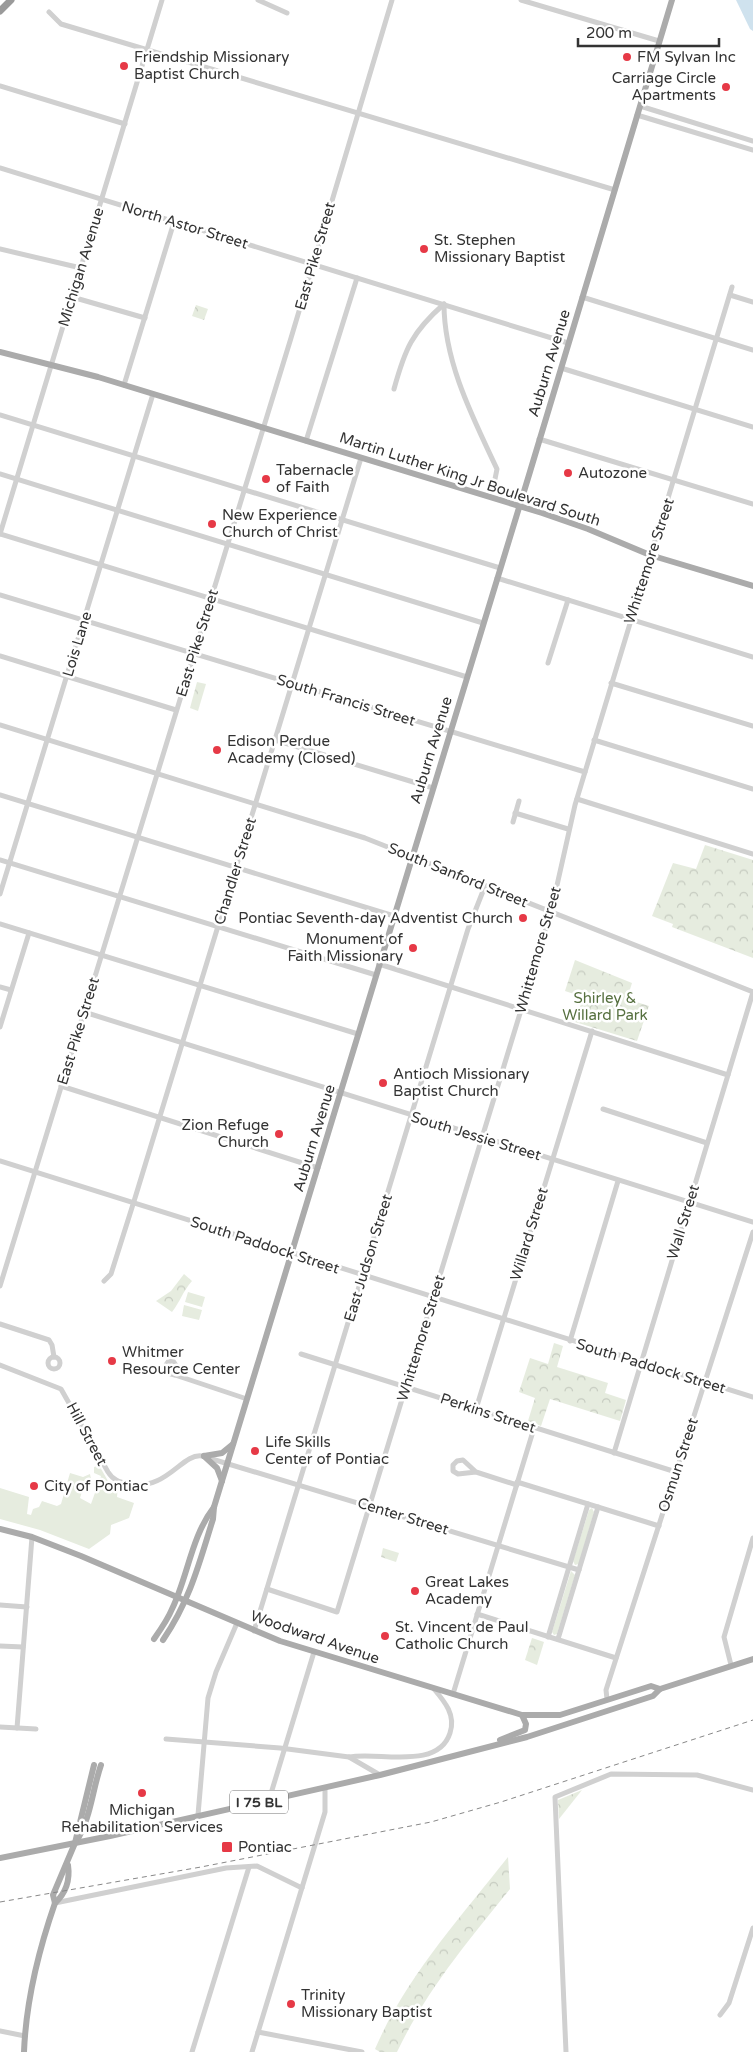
<svg xmlns="http://www.w3.org/2000/svg" width="753" height="2052" font-family="'Varela Round',sans-serif">
<defs>
<pattern id="park-crowns" width="20" height="18" patternUnits="userSpaceOnUse" patternTransform="scale(1.25)"><rect width="20" height="18" fill="#e6ecdf"/><path d="M2 6a3 3 0 1 1 6 0M12 15a3 3 0 1 1 6 0" fill="none" stroke="#c6cbc0"/></pattern>
</defs>
<rect width="100%" height="100%" fill="#fff"/>
<g fill="#e6ecdf">
<path d="M 188,1292 L 205,1297 L 202,1307 L 185,1302 Z"/>
<path d="M 184,1305 L 202,1310 L 199,1320 L 182,1316 Z"/>
<path d="M 97,1466 L 100,1467 L 108,1481 L 118,1485 L 117,1497 L 134,1503 L 129,1518 L 111,1525 L 110,1534 L 89,1549 L 40,1530 L 0,1519 L 0,1488 L 29,1497 L 27,1514 L 31,1515 L 33,1509 L 39,1507 L 42,1501 L 57,1506 L 61,1504 L 70,1473 L 83,1477 L 90,1474 L 91,1479 L 86,1479 L 80,1498 L 91,1504 L 101,1476 L 94,1473 L 94,1467 Z"/>
<path d="M 592,1508 L 594,1512 L 579,1564 L 575,1565 L 573,1561 L 589,1510 Z"/>
<path d="M 571,1571 L 575,1575 L 557,1634 L 554,1635 L 552,1632 Z"/>
</g>
<g fill="url(#park-crowns)">
<path d="M 196,305 L 208,309 L 204,320 L 192,316 Z"/>
<path d="M 197,682 L 206,684 L 198,711 L 190,708 Z"/>
<path d="M 705,845 L 753,860 L 753,958 L 672,927 L 673,924 L 652,916 L 673,863 L 696,869 Z"/>
<path d="M 575,960 L 632,983 L 627,999 L 649,1006 L 637,1041 L 575,1022 L 583,997 L 565,991 Z"/>
<path d="M 184,1274 L 192,1281 C 183,1291 180,1302 172,1312 L 156,1301 L 171,1291 Z"/>
<path d="M 554,1343 L 563,1346 L 557,1367 L 608,1383 L 605,1393 L 626,1400 L 620,1421 L 550,1399 L 541,1426 L 528,1421 L 535,1398 L 519,1392 L 530,1358 L 548,1364 Z"/>
<path d="M 383,1548 L 399,1553 L 396,1562 L 381,1557 Z"/>
<path d="M 532,1638 L 544,1642 L 537,1665 L 525,1660 Z"/>
<path d="M 582,1790 L 559,1819 L 558,1800 Z"/>
<path d="M 508,1857 L 510,1889 C 468,1941 426,1991 397,2052 L 380,2052 L 375,2049 C 406,1977 460,1918 508,1857 Z"/>
</g>
<path fill="#cfe2ee" d="M 736,0 L 753,0 L 753,31 L 750,29 Z"/>
<g fill="none" stroke-linecap="round" stroke-linejoin="round">
<g stroke="#d0d0d0" stroke-width="5">
<path d="M 258,0 L 287,13"/>
<path d="M 521,0 L 659,41"/>
<path d="M 49,12 L 61,24 L 615,190"/>
<path d="M 0,86 L 125,124"/>
<path d="M 640,106 L 753,141"/>
<path d="M 637,115 L 753,150"/>
<path d="M 0,168 L 568,343"/>
<path d="M 0,249 L 81,268"/>
<path d="M 730,295 L 753,302"/>
<path d="M 72,297 L 145,318"/>
<path d="M 582,297 L 753,350"/>
<path d="M 444,304 C 444,362 473,418 497,469 L 495,479"/>
<path d="M 561,368 L 753,427"/>
<path d="M 124,385 L 174,222"/>
<path d="M 394,389 C 405,349 412,332 444,304"/>
<path d="M 0,415 L 500,568"/>
<path d="M 539,439 L 753,504"/>
<path d="M 306,441 L 357,278"/>
<path d="M 0,474 L 483,623"/>
<path d="M 0,534 L 162,0"/>
<path d="M 0,534 L 467,677"/>
<path d="M 497,578 L 753,657"/>
<path d="M 0,595 L 585,772"/>
<path d="M 0,656 L 176,710"/>
<path d="M 548,663 L 568,600"/>
<path d="M 611,683 L 753,726"/>
<path d="M 0,725 L 365,838 L 753,992"/>
<path d="M 275,740 L 433,788"/>
<path d="M 594,740 L 753,789"/>
<path d="M 0,795 L 394,916"/>
<path d="M 577,799 L 753,854"/>
<path d="M 515,813 L 568,829"/>
<path d="M 513,822 L 519,801"/>
<path d="M 0,860 L 376,975"/>
<path d="M 0,894 L 153,394"/>
<path d="M 0,924 L 358,1034"/>
<path d="M 379,964 L 728,1075"/>
<path d="M 0,987 L 11,990"/>
<path d="M 84,1012 L 753,1222"/>
<path d="M 0,1027 L 29,933"/>
<path d="M 61,1086 L 318,1168"/>
<path d="M 603,1109 L 707,1143"/>
<path d="M 0,1161 L 753,1397"/>
<path d="M 104,1281 L 111,1274 L 135,1198 L 361,458"/>
<path d="M 0,1286 L 291,338 L 392,0"/>
<path d="M 0,1324 L 49,1340 L 52,1345 L 54,1357"/>
<path d="M 570,1341 L 618,1181"/>
<path d="M 301,1354 L 676,1472"/>
<circle cx="54" cy="1363" r="6"/>
<path d="M 173,1361 L 177,1367 L 175,1375 L 167,1373 L 164,1368 L 168,1362 Z"/>
<path d="M 0,1365 L 61,1389 L 108,1472 C 113,1480 119,1482 128,1484 C 168,1491 181,1453 202,1456 L 579,1570"/>
<path d="M 175,1375 L 247,1399"/>
<path d="M 476,1409 L 592,1031"/>
<path d="M 614,1453 L 753,992"/>
<path d="M 476,1472 L 458,1474 L 453,1471 L 453,1465 L 457,1461 L 463,1460 L 476,1472 L 517,1485"/>
<path d="M 517,1482 L 659,1526"/>
<path d="M 267,1589 L 337,1612 L 551,912 L 575,805 L 732,287"/>
<path d="M 0,1605 L 27,1607"/>
<path d="M 477,1614 L 616,1658"/>
<path d="M 254,1631 L 468,929 L 485,886"/>
<path d="M 548,1637 L 588,1504"/>
<path d="M 558,1639 L 598,1507"/>
<path d="M 0,1646 L 23,1647"/>
<path d="M 731,1665 L 724,1637 L 753,1538"/>
<path d="M 453,1694 L 534,1428"/>
<path d="M 607,1699 L 606,1690 L 753,1232"/>
<path d="M 0,1727 L 36,1729"/>
<path d="M 17,1728 L 32,1537"/>
<path d="M 166,1739 L 280,1748 L 349,1757 L 380,1775"/>
<path d="M 349,1757 C 377,1751 438,1771 450,1733 C 456,1715 445,1702 434,1689"/>
<path d="M 269,1800 L 314,1652"/>
<path d="M 198,1815 L 208,1698 L 216,1672 L 237,1623"/>
<path d="M 55,1903 L 226,1868 L 257,1866 L 302,1888"/>
<path d="M 720,2015 L 729,2003 L 753,1928"/>
<path d="M 0,2031 L 25,2036"/>
<path d="M 258,2032 L 362,2052"/>
<path d="M 192,2052 L 249,1867"/>
<path d="M 252,2052 L 325,1812 L 325,1788"/>
<path d="M 566,2052 L 555,1797 L 611,1774 L 697,1775 L 753,1790"/>
</g>
<g stroke="#ababab" stroke-width="6">
<path d="M 0,352 L 98,377 L 542,513 L 588,529 L 650,555 L 753,586"/>
<path d="M 204,1456 L 222,1453 L 233,1444"/>
<path d="M 204,1456 L 217,1468 L 222,1481"/>
<path d="M 0,1529 L 32,1537 L 81,1556 L 280,1641 L 522,1715 L 560,1715 L 651,1686 L 660,1689"/>
<path d="M 154,1639 C 161,1629 168,1619 172,1609 C 188,1576 191,1537 214,1507"/>
<path d="M 163,1640 C 190,1600 199,1564 213,1519 L 214,1507 L 529,475 L 672,0"/>
<path d="M 500,1740 L 525,1730 L 526,1724 L 522,1715"/>
<path d="M 76,1842 C 91,1818 92,1791 101,1765"/>
<path d="M 0,1858 L 110,1836 L 380,1775 L 527,1737 L 653,1696 L 660,1689 L 753,1659"/>
<path d="M 55,1903 C 66,1893 70,1879 68,1865"/>
<path d="M 24,2052 C 26,2000 38,1952 55,1903 L 53,1895 L 75,1843 L 94,1765"/>
</g>
<path stroke="#9a9a9a" stroke-width="7" d="M 0,11 L 11,0"/>
<path stroke="#888" stroke-width="1" stroke-dasharray="5 4" stroke-linecap="butt" d="M 0,1902 L 201,1867 L 431,1822 L 501,1802 L 753,1720"/>
</g>
<g fill="#e63946" stroke="#fff" stroke-width="2">
<circle cx="627" cy="57" r="5"/>
<circle cx="124" cy="66" r="5"/>
<circle cx="726" cy="87" r="5"/>
<circle cx="424" cy="249" r="5"/>
<circle cx="568" cy="473" r="5"/>
<circle cx="266" cy="479" r="5"/>
<circle cx="212" cy="524" r="5"/>
<circle cx="217" cy="750" r="5"/>
<circle cx="523" cy="918" r="5"/>
<circle cx="413" cy="948" r="5"/>
<circle cx="383" cy="1083" r="5"/>
<circle cx="279" cy="1134" r="5"/>
<circle cx="112" cy="1361" r="5"/>
<circle cx="255" cy="1451" r="5"/>
<circle cx="34" cy="1486" r="5"/>
<circle cx="415" cy="1591" r="5"/>
<circle cx="385" cy="1636" r="5"/>
<circle cx="142" cy="1793" r="5"/>
<rect x="221" y="1841" width="12" height="12" rx="2.5"/>
<circle cx="291" cy="2004" r="5"/>
</g>
<g text-anchor="middle" dominant-baseline="central" stroke-width="5" stroke-linejoin="round" paint-order="stroke">
<rect fill="#fff" stroke="#707070" stroke-width="1" x="230" y="1790.5" width="58" height="23" rx="4"/>
<g font-size="14" font-weight="bold" fill="#333">
<text x="259" y="1802">I 75 BL</text>
</g>
<g font-size="15" fill="#333" stroke="#fff" text-anchor="start">
<text x="134" y="57">Friendship Missionary<tspan x="134" dy="17">Baptist Church</tspan></text>
<text x="637" y="57">FM Sylvan Inc</text>
<text x="716" y="78" text-anchor="end">Carriage Circle<tspan x="716" dy="17">Apartments</tspan></text>
<text x="434" y="240">St. Stephen<tspan x="434" dy="17">Missionary Baptist</tspan></text>
<text x="276" y="470">Tabernacle<tspan x="276" dy="17">of Faith</tspan></text>
<text x="578" y="473">Autozone</text>
<text x="222" y="515">New Experience<tspan x="222" dy="17">Church of Christ</tspan></text>
<text x="227" y="741">Edison Perdue<tspan x="227" dy="17">Academy (Closed)</tspan></text>
<text x="513" y="918" text-anchor="end">Pontiac Seventh-day Adventist Church</text>
<text x="403" y="939" text-anchor="end">Monument of<tspan x="403" dy="17">Faith Missionary</tspan></text>
<text x="393" y="1074">Antioch Missionary<tspan x="393" dy="17">Baptist Church</tspan></text>
<text x="269" y="1125" text-anchor="end">Zion Refuge<tspan x="269" dy="17">Church</tspan></text>
<text x="122" y="1352">Whitmer<tspan x="122" dy="17">Resource Center</tspan></text>
<text x="265" y="1442">Life Skills<tspan x="265" dy="17">Center of Pontiac</tspan></text>
<text x="44" y="1486">City of Pontiac</text>
<text x="425" y="1582">Great Lakes<tspan x="425" dy="17">Academy</tspan></text>
<text x="395" y="1627">St. Vincent de Paul<tspan x="395" dy="17">Catholic Church</tspan></text>
<text x="142" y="1810" text-anchor="middle">Michigan<tspan x="142" dy="17">Rehabilitation Services</tspan></text>
<text x="238" y="1847">Pontiac</text>
<text x="301" y="1995">Trinity<tspan x="301" dy="17">Missionary Baptist</tspan></text>
</g>
<g font-size="15" fill="#333" stroke="#fff">
<text transform="translate(185 225) rotate(17)">North Astor Street</text>
<text transform="translate(315 256) rotate(-74)">East Pike Street</text>
<text transform="translate(81 267) rotate(-73)">Michigan Avenue</text>
<text transform="translate(549 363) rotate(-73)">Auburn Avenue</text>
<text transform="translate(470 479) rotate(18)">Martin Luther King Jr Boulevard South</text>
<text transform="translate(649 561) rotate(-72)">Whittemore Street</text>
<text transform="translate(197 643) rotate(-73)">East Pike Street</text>
<text transform="translate(77 644) rotate(-73)">Lois Lane</text>
<text transform="translate(346 700) rotate(17)">South Francis Street</text>
<text transform="translate(431 750) rotate(-73)">Auburn Avenue</text>
<text transform="translate(235 871) rotate(-73)">Chandler Street</text>
<text transform="translate(458 875) rotate(22)">South Sanford Street</text>
<text transform="translate(538 950) rotate(-74)">Whittemore Street</text>
<text transform="translate(78 1031) rotate(-73)">East Pike Street</text>
<text transform="translate(476 1136) rotate(17)">South Jessie Street</text>
<text transform="translate(314 1138) rotate(-73)">Auburn Avenue</text>
<text transform="translate(683 1222) rotate(-73)">Wall Street</text>
<text transform="translate(529 1234) rotate(-73)">Willard Street</text>
<text transform="translate(265 1245) rotate(18)">South Paddock Street</text>
<text transform="translate(368 1258) rotate(-73)">East Judson Street</text>
<text transform="translate(421 1338) rotate(-73)">Whittemore Street</text>
<text transform="translate(651 1366) rotate(17)">South Paddock Street</text>
<text transform="translate(488 1413) rotate(18)">Perkins Street</text>
<text transform="translate(87 1434) rotate(62)">Hill Street</text>
<text transform="translate(678 1465) rotate(-72)">Osmun Street</text>
<text transform="translate(403 1516) rotate(17)">Center Street</text>
<text transform="translate(315 1637) rotate(19)">Woodward Avenue</text>
</g>
<g font-size="15" fill="#56703f" stroke="#fff">
<text x="605" y="998">Shirley &amp;<tspan x="605" dy="17">Willard Park</tspan></text>
</g>
</g>
<path d="M578 38v8h141v-8" fill="none" stroke="#333333" stroke-width="2.5"/>
<text x="586" y="38" font-size="15" fill="#333333" stroke="#ffffff" stroke-width="4" paint-order="stroke">200 m</text>
</svg>
